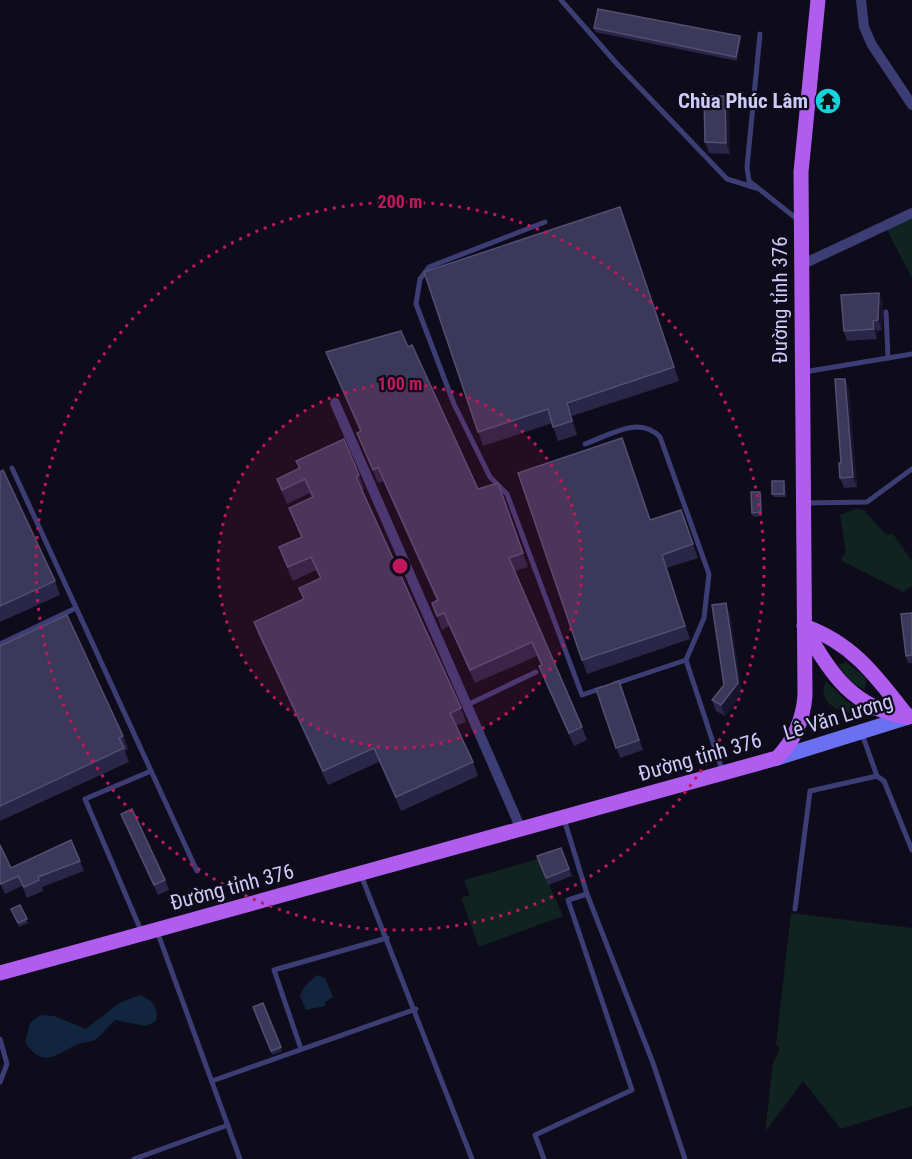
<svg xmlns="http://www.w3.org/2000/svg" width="912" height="1159" font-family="'Roboto Condensed',sans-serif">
<rect width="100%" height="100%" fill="#0e0c1a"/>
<g fill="#102321">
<path d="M 912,212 L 912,278 L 885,226 Z"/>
<path d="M 856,509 L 864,510 L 886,535 L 893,534 L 912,561 L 912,586 L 903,592 L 842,561 L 841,558 L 846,553 L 840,515 Z"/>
<path d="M 846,662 L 866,678 L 865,690 C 853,684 844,677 838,665 Z"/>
<path d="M 826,681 L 845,700 L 864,711 C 847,718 814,704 826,681 Z"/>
<path d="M 542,858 L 540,864 L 563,916 L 479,947 L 461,898 L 470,895 L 464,880 Z"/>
<path d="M 791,913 L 912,928 L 912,1106 L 841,1129 L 803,1081 L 765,1132 L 773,1063 L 780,1049 L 776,1044 Z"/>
</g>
<g fill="#11263e">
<path d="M 317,975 L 325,978 L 333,997 L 325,1002 L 325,1006 L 306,1010 L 300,995 L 305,986 Z"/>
<path d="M 140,995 C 152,1000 159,1007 156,1021 L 146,1026 L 115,1020 C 108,1026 102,1035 95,1040 C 90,1042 86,1042 81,1043 C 59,1051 44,1072 25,1042 L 30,1023 L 40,1015 L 54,1016 L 86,1029 L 119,1003 Z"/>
</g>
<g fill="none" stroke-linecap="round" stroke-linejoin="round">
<g stroke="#3c3d74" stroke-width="5">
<path d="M 561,0 L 618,65 L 727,179 L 756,188"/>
<path d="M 760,34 L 747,167 L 749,181 L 797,219"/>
<path d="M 545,222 L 429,267 L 420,279 L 416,304 L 454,404 L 490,477 L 507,494 L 582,695 L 602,688"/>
<path d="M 886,312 L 888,358"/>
<path d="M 804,372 L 912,354"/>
<path d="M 585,444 C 610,435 639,415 660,437 L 709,574 L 704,618 L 686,660 L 723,773"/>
<path d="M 12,468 L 197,871"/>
<path d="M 804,503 L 867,502 L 912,469"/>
<path d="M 0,644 L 76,608"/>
<path d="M 614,684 L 686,660"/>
<path d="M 467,705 L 536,672"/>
<path d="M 862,734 L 877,776 L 884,781 L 912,850"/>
<path d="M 564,819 L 587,894 L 653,1063 L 685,1159"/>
<path d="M 361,875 L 472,1159"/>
<path d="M 795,909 L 810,791 L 877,776"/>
<path d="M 157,931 L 240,1159"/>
<path d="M 142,933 L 85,799 L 151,771"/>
<path d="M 0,1039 L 7,1064 L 0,1082"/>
<path d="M 301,1049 L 274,970 L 387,938"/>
<path d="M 212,1081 L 416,1009"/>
<path d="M 134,1159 L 228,1125"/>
<path d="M 544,1159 L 535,1135 L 632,1090 L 568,900 L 587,894"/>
</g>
<g stroke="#3c3d74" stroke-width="10">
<path d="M 861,0 L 864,27 L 872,45 L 912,105"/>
<path d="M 801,265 L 912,213"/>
<path d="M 335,403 L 521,829"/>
</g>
<path stroke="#6b70f0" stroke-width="15" d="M 777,758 L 912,716"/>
<g stroke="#af5cef" stroke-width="15">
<path d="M 804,626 C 853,643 877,677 908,717"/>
<path d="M 806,630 C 830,674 854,709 908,717"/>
<path d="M 0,973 L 777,758 C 794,741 803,719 805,696 L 801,172 L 818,0"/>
</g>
</g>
<g fill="#2a2647">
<path d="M 594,28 L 741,39 L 737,61 L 595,32 Z"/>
<path d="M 729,106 L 730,154 L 709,153 L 705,142 Z"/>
<path d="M 620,207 L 679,381 L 572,416 L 577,435 L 558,441 L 552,423 L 483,446 L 424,272 Z"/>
<path d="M 879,293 L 883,303 L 882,330 L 877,331 L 877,339 L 847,341 L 844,331 Z"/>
<path d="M 326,352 L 478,489 L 498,483 L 528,567 L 515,571 L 582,727 L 587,740 L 574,746 L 544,680 L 539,666 L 541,665 L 537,656 L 475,683 L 449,626 L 442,630 L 432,603 L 437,601 L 383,481 L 378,483 L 357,433 L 360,431 L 331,366 Z"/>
<path d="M 845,379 L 849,389 L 857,487 L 844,488 L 840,478 Z"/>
<path d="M 296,461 L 359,475 L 364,489 L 362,490 L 461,708 L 466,722 L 456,726 L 473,762 L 478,776 L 401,811 L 379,762 L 328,785 L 259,636 L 254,622 L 303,599 L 299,588 L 320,578 L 316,570 L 293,581 L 284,561 L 279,547 L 301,537 L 289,508 L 312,497 L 310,493 L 287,504 L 282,493 L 277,479 L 299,469 Z"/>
<path d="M 0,472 L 55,581 L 60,595 L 0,622 Z"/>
<path d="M 785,484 L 786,497 L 774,497 L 772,494 Z"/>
<path d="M 760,492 L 762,495 L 762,516 L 753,517 L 752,513 Z"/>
<path d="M 681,510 L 698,558 L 667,568 L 690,639 L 587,674 L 582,660 L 650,520 Z"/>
<path d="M 730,613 L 742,694 L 725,716 L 716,711 L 712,700 L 724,685 Z"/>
<path d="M 912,613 L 912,663 L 908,663 L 906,656 Z"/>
<path d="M 0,646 L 123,736 L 128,749 L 125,751 L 129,762 L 0,821 Z"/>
<path d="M 619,681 L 643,750 L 620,758 L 596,689 Z"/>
<path d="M 121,814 L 165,880 L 169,890 L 158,895 L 125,824 Z"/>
<path d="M 0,845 L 11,868 L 80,861 L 84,871 L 42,887 L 43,891 L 27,898 L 22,886 L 5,894 L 0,883 Z"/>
<path d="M 561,848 L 572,876 L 548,885 L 537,856 Z"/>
<path d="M 20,905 L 28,923 L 19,927 L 11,909 Z"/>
<path d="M 263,1003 L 282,1051 L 272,1055 L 253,1007 Z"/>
</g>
<g fill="#18142d">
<path d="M 740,36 L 741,39 L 737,61 L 736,57 Z"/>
<path d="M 725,96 L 729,106 L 730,154 L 726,143 Z"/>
<path d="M 879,293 L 883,303 L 882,330 L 878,320 Z"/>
<path d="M 873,321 L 877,331 L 877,339 L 874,329 Z"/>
<path d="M 845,379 L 849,389 L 857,487 L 853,477 Z"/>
<path d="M 567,403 L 572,416 L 577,435 L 572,421 Z"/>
<path d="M 760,492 L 762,495 L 762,516 L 761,512 Z"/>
<path d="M 662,555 L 667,568 L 690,639 L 685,626 Z"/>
<path d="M 726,603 L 730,613 L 742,694 L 725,716 L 721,705 L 738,683 Z"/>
</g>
<g fill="#3c385a" stroke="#524f73" stroke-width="1.5">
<path d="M 598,9 L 740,36 L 736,57 L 594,28 Z"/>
<path d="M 704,96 L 725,96 L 726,143 L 705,142 Z"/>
<path d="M 620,207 L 674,367 L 567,403 L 572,421 L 553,427 L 548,409 L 478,432 L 424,272 Z"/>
<path d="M 879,293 L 878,320 L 873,321 L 874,329 L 844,331 L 841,295 Z"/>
<path d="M 401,331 L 408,347 L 412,345 L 478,489 L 498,483 L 523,553 L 509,558 L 582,727 L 569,733 L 539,666 L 542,665 L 532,642 L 470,670 L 444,613 L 437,616 L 432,603 L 438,600 L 378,467 L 373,470 L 357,433 L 361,431 L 326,352 Z"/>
<path d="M 835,379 L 845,379 L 853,477 L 840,478 L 839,463 L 841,463 Z"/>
<path d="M 622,438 L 650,520 L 681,510 L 693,544 L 662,555 L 685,626 L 582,660 L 518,473 Z"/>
<path d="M 344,439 L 359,475 L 356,477 L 461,708 L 450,713 L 473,762 L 396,797 L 374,748 L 323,771 L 254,622 L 304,599 L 299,588 L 321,578 L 311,557 L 288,567 L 279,547 L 302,537 L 289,508 L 313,497 L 305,479 L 282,490 L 277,479 L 300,468 L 296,461 Z"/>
<path d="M 3,470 L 55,581 L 0,606 L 0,472 Z"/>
<rect x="772" y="481" width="12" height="13"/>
<path d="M 751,492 L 760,492 L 761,512 L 752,513 Z"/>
<path d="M 726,603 L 738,683 L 721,705 L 712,700 L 724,685 L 712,605 Z"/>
<path d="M 912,613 L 912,655 L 906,656 L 901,614 Z"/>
<path d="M 67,615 L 123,736 L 119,738 L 124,748 L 0,806 L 0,646 Z"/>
<path d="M 619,681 L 639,740 L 616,748 L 596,689 Z"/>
<path d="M 132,809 L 165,880 L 154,885 L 121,814 Z"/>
<path d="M 71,840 L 80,861 L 38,877 L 39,880 L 24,887 L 18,876 L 1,884 L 0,881 L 0,845 L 11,868 Z"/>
<path d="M 561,848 L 569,869 L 546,878 L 537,856 Z"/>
<path d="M 20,905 L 27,919 L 18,923 L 11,909 Z"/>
<path d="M 263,1003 L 281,1047 L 271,1051 L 253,1007 Z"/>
</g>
<circle cx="400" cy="566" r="182" fill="#c2185b" fill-opacity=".12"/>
<g fill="none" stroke="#c2185b" stroke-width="3" stroke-dasharray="3 6">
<circle cx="400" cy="566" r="182"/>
<circle cx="400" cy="566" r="364"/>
</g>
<defs>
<symbol id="temple-disc" viewBox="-11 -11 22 22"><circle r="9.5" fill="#16d3da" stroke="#0e0c1a"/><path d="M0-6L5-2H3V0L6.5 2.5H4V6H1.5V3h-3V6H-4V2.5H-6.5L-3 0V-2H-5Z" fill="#111"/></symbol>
</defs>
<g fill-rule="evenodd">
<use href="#temple-disc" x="813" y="86" width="30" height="30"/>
</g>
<g text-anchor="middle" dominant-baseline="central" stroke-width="4.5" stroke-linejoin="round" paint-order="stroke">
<g font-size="21" font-weight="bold" fill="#cdcafa" stroke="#0e0c1a" text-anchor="end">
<text x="808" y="101">Chùa Phúc Lâm</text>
</g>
<g font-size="21" fill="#cdcafa" stroke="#0e0c1a">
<text transform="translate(780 300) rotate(-90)">Đường tỉnh 376</text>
<text transform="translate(838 717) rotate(-17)">Lê Văn Lương</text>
<text transform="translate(700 757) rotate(-16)">Đường tỉnh 376</text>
<text transform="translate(232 887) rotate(-15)">Đường tỉnh 376</text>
</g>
</g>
<circle cx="400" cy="566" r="9" fill="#c2185b" stroke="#0e0c1a" stroke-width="3"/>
<g font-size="18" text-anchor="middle" font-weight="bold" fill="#c2185b" stroke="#0e0c1a" stroke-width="4.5" stroke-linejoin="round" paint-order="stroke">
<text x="400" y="208">200 m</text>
<text x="400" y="390">100 m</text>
</g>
</svg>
